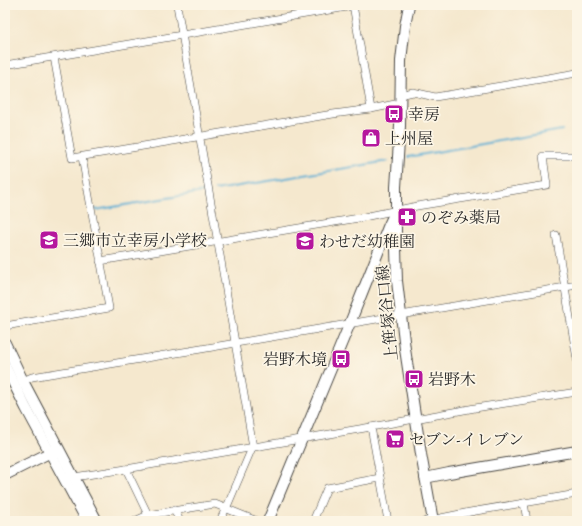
<svg xmlns="http://www.w3.org/2000/svg" width="582" height="526" font-family="'EB Garamond','Noto Serif JP',serif">
<rect width="100%" height="100%" fill="#fcf5e5"/>
<filter id="ink" filterUnits="userSpaceOnUse"><feTurbulence type="fractalNoise" baseFrequency=".025" numOctaves="2"/><feDisplacementMap in="SourceGraphic" scale="8" xChannelSelector="R" yChannelSelector="G"/><feConvolveMatrix kernelMatrix="1 2 1 2 8 2 1 2 1" color-interpolation-filters="sRGB"/></filter>
<filter id="wash" filterUnits="userSpaceOnUse"><feTurbulence type="fractalNoise" baseFrequency=".012" numOctaves="4" result="noise"/><feDisplacementMap in="SourceGraphic" scale="16" xChannelSelector="R" yChannelSelector="G"/><feGaussianBlur stdDeviation="0.9" result="paint"/><feColorMatrix in="noise" values="0 0 0 0 0 0 0 0 0 0 0 0 0 0 0 0 0 1.4 0 .05"/><feComposite in="paint" operator="in"/></filter>
<g filter="url(#wash)">
<rect width="100%" height="100%" fill="#f5e8ce"/>
<g fill="none" stroke-linecap="round" stroke-linejoin="round">
<g stroke="#59afd5" stroke-width="2">
<path d="M 408,157 L 562,130"/>
<path d="M 215,190 L 388,161"/>
<path d="M 95,210 L 203,192"/>
</g>
</g>
</g>
<g filter="url(#ink)">
<g fill="none" stroke-linecap="round" stroke-linejoin="round">
<defs>
<g id="street">
<path d="M 177,5 L 253,447"/>
<path d="M 353,5 L 371,109"/>
<path d="M 54,57 L 72,158 L 333,114 L 371,109 L 400,103"/>
<path d="M 5,65 L 359,5"/>
<path d="M 400,95 L 413,92 L 435,97 L 577,73"/>
<path d="M 556,235 L 577,359"/>
<path d="M 100,261 L 359,218 L 417,206 L 547,185 L 543,156 L 577,156"/>
<path d="M 5,326 L 109,308 L 82,157"/>
<path d="M 23,381 L 32,377 L 201,349 L 577,285"/>
<path d="M 371,427 L 388,521"/>
<path d="M 126,469 L 151,521"/>
<path d="M 74,477 L 126,469 L 371,427 L 475,408 L 577,392"/>
<path d="M 524,503 L 527,521"/>
<path d="M 226,509 L 252,448"/>
<path d="M 174,510 L 180,521"/>
<path d="M 135,521 L 148,515 L 215,504 L 257,521"/>
<path d="M 220,521 L 226,508"/>
<path d="M 313,521 L 327,488 L 380,478"/>
<path d="M 426,521 L 470,512 L 577,494"/>
</g>
<g id="secondary">
<path d="M 409,5 L 405,26 L 401,61 L 400,126 L 396,187 L 396,249 L 397,281 L 405,349 L 421,454 L 433,521"/>
<path d="M 5,343 L 23,381 L 97,521"/>
<path d="M 5,366 L 26,408 L 87,521"/>
<path d="M 5,475 L 55,450"/>
<path d="M 425,478 L 449,473 L 577,451"/>
<path d="M 268,521 L 350,323 L 372,268 L 388,227 L 394,214"/>
</g>
</defs>
<use href="#street" stroke="#494743" stroke-width="8"/>
<use href="#secondary" stroke="#494743" stroke-width="12"/>
<use href="#street" stroke="#fff" stroke-width="7"/>
<use href="#secondary" stroke="#fff" stroke-width="10"/>
</g>
</g>
<defs>
<symbol id="bus-square" viewBox="-11 -11 22 22"><rect x="-9" y="-9" width="18" height="18" rx="4" fill="#b5179e" stroke="#fcf5e5"/><path d="M-5-6H5V4H4V6H2V4H-2V6H-4V4H-5ZM-3.5-4V0h7V-4ZM-3.5 1.2v1.5H-2V1.2ZM2 1.2v1.5H3.5V1.2Z" fill="#fff"/></symbol>
<symbol id="shop-square" viewBox="-11 -11 22 22"><rect x="-9" y="-9" width="18" height="18" rx="4" fill="#b5179e" stroke="#fcf5e5"/><path d="M-5-2.5h2.3a2.7 3.5 0 0 1 5.4 0H5L5.5 6h-11ZM-1.5-2.5h3a1.5 2.3 0 0 0-3 0Z" fill="#fff"/></symbol>
<symbol id="pharmacy-square" viewBox="-11 -11 22 22"><rect x="-9" y="-9" width="18" height="18" rx="4" fill="#b5179e" stroke="#fcf5e5"/><path d="M-2-6h4v4h4v4h-4v4h-4v-4h-4v-4h4Z" fill="#fff"/></symbol>
<symbol id="school-square" viewBox="-11 -11 22 22"><rect x="-9" y="-9" width="18" height="18" rx="4" fill="#b5179e" stroke="#fcf5e5"/><path d="M0-5L7-2L0 1L-7-2ZM-4 1L0 2.5L4 1V4Q0 6-4 4Z" fill="#fff"/></symbol>
<symbol id="supermarket-square" viewBox="-11 -11 22 22"><rect x="-9" y="-9" width="18" height="18" rx="4" fill="#b5179e" stroke="#fcf5e5"/><path d="M-6-5.5h2.5l.6 2H6L4.5 2H-2.5L-4.4-4H-6ZM-1.5 3.2a1.3 1.3 0 1 0 .1 0ZM3 3.2a1.3 1.3 0 1 0 .1 0Z" fill="#fff"/></symbol>
</defs>
<g fill-rule="evenodd">
<use href="#bus-square" x="383" y="103" width="22" height="22"/>
<use href="#shop-square" x="360" y="127" width="22" height="22"/>
<use href="#pharmacy-square" x="396" y="206" width="22" height="22"/>
<use href="#school-square" x="38" y="229" width="22" height="22"/>
<use href="#school-square" x="294" y="230" width="22" height="22"/>
<use href="#bus-square" x="330" y="348" width="22" height="22"/>
<use href="#bus-square" x="403" y="368" width="22" height="22"/>
<use href="#supermarket-square" x="384" y="428" width="22" height="22"/>
</g>
<g text-anchor="middle" dominant-baseline="central" stroke-width="3.5" stroke-linejoin="round" paint-order="stroke">
<g font-size="16" fill="#2b2b2b" stroke="#fcf5e5" text-anchor="start">
<text x="408" y="114">幸房</text>
<text x="385" y="138">上州屋</text>
<text x="421" y="217">のぞみ薬局</text>
<text x="63" y="240">三郷市立幸房小学校</text>
<text x="319" y="241">わせだ幼稚園</text>
<text x="327" y="359" text-anchor="end">岩野木境</text>
<text x="428" y="379">岩野木</text>
<text x="409" y="439">セブン-イレブン</text>
</g>
<g font-size="16" fill="#2b2b2b" stroke="#fcf5e5">
<text transform="translate(387 313) rotate(-96)">上笹塚谷口線</text>
</g>
</g>
<rect width="582" height="526" fill="none" stroke="#fcf5e5" stroke-width="20"/>
</svg>
